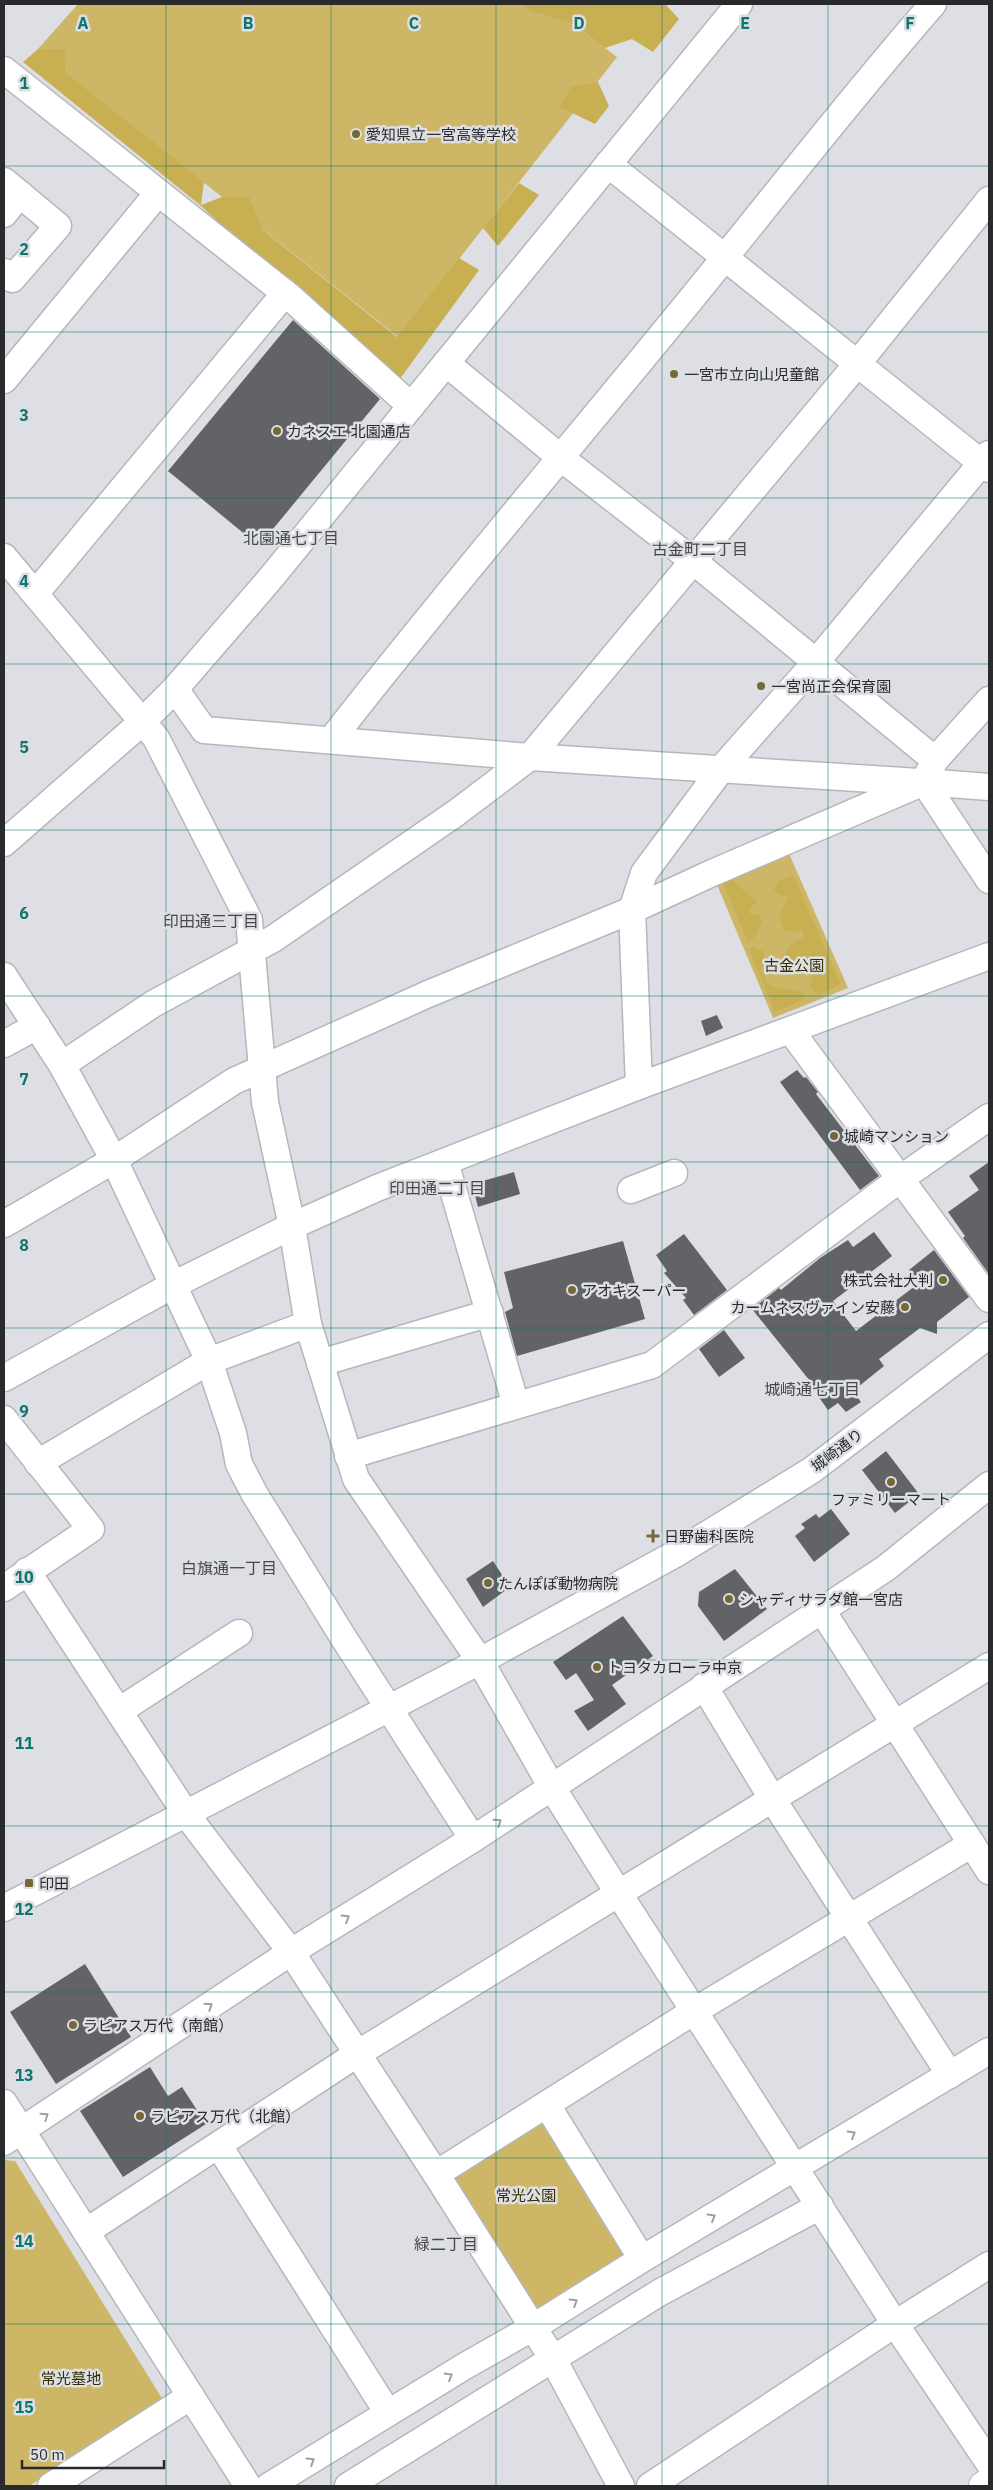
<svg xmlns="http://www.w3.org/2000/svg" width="993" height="2490" font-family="'IBM Plex Sans','Noto Sans JP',sans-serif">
<rect width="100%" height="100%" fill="#dddfe4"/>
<g fill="#cdb767">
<path d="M 78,4 L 547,4 L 617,57 L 398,337 L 37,50 Z"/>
<path d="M 787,849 L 848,988 L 773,1018 L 715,880 Z"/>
<path d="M 544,2117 L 629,2252 L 536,2314 L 446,2177 Z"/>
<path d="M 4,2160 L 15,2161 L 163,2400 L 29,2486 L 4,2486 Z"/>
</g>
<g fill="#c8af51">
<path d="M 520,4 L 665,4 L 679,19 L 653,52 L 632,39 L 605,48 L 572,23 L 534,12 Z"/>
<path d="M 66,49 L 65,72 L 204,182 L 201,205 L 222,197 L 249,197 L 263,230 L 397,337 L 459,258 L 479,270 L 397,383 L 392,384 L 200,205 L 23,62 L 37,50 Z"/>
<path d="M 598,82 L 609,106 L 595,124 L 560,107 L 571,87 Z"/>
<path d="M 519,183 L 539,195 L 498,246 L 483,228 Z"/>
<path d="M 793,875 L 841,984 L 819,994 L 813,991 L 809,984 L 813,979 L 810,975 L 789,969 L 782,960 C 785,949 793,942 803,938 L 803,930 L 794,932 L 784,929 C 776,911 783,912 788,896 L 780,895 L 774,890 L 779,881 Z"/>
<path d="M 732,877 C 735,887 750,893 757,902 L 750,908 L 750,914 L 759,915 L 762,921 L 755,936 L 748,943 L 723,882 Z"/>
<path d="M 753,947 L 763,951 L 765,961 L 760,971 L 766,976 L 764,980 C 772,991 791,987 803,993 L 805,999 L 775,1012 L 749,949 Z"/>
</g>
<g fill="#616367">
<path d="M 293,320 L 380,399 L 259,546 L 168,471 Z"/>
<path d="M 717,1015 L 723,1028 L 706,1036 L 701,1021 Z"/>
<path d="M 797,1070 L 804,1078 L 806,1077 L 818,1092 L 816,1094 L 879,1176 L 860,1190 L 780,1082 Z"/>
<path d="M 989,1162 L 989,1274 L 963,1238 L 965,1236 L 948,1212 L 979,1190 L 969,1176 Z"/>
<path d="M 514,1172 L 520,1194 L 478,1207 L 472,1184 Z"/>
<path d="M 874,1232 L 892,1256 L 833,1301 L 856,1331 L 919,1283 L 909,1270 L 934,1250 L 969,1297 L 937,1322 L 937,1334 L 920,1328 L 879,1359 L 884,1366 L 853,1391 L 861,1402 L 846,1412 L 838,1403 L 828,1410 L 808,1382 L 810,1381 L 752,1309 L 779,1288 L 781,1290 L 820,1258 L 848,1240 L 853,1247 Z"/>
<path d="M 684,1234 L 727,1290 L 694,1315 L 683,1300 L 686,1298 L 664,1273 L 667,1271 L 656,1255 Z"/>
<path d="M 623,1241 L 645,1319 L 517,1356 L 505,1312 L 513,1308 L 504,1272 Z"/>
<path d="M 724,1330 L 745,1358 L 719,1377 L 699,1349 Z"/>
<path d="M 886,1451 L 919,1494 L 895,1513 L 862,1470 Z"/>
<path d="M 831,1509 L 850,1534 L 814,1562 L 795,1536 L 805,1528 L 801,1524 L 816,1514 L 819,1518 Z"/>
<path d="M 493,1561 L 510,1587 L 483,1607 L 466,1579 Z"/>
<path d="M 735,1569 L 767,1609 L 724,1641 L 698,1606 L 699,1592 Z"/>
<path d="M 623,1616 L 653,1656 L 612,1685 L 626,1704 L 588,1731 L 574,1711 L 594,1700 L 576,1673 L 566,1680 L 553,1662 Z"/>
<path d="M 85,1964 L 131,2037 L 56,2084 L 10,2012 Z"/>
<path d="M 150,2067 L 168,2096 L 182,2087 L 206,2124 L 123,2177 L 80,2111 Z"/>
</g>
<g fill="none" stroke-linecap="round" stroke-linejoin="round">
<defs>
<g id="minor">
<path d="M 4,70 L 290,297 L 411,406"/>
<path d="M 608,164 L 989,469"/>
<path d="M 4,181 L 58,226 L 12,279 L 4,272"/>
<path d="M 4,214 L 20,194"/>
<path d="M 446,363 L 561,458 L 692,560 L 935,760"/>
<path d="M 4,380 L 158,193"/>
<path d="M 4,557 L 156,738 L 249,920 L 265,1102 L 292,1226 L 308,1324 L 356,1479 L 480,1661 L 551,1786 L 619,1894 L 895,2324 L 989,2463"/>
<path d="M 35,594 L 285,293"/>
<path d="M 175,689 L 204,730 L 530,757 L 919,782"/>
<path d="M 332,739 C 441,599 557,463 670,325 C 758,218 842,108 933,4"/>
<path d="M 989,787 L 924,782 L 989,880"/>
<path d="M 4,843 L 141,723 L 175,689 L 270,579 L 739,4"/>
<path d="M 4,976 L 62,1065 L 114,1160 L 209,1361 L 233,1433 L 239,1464 L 254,1493 L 343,1637 L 473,1839"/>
<path d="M 791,1031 L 989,1299"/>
<path d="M 4,1044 L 37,1026"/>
<path d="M 62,1065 L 153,1004 L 273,939 L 456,813 L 530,757 L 858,363 L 989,200"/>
<path d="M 639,1086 L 632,910 L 644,873 L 722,768 L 816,662 L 989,454"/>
<path d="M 445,1162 L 516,1405"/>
<path d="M 631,1190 L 674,1173"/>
<path d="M 4,1224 L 114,1160 L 234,1081 L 428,994 L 632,910 L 712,873 L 924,782 L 935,760 L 989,700"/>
<path d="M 320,1363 L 490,1313"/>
<path d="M 4,1378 L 173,1285 L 292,1226 L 377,1188 L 639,1086 L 989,956"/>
<path d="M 4,1419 L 91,1529 L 4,1588"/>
<path d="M 348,1456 L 652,1365 L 900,1179 L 989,1117"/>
<path d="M 38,1463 L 209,1361 L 308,1324"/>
<path d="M 27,1571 L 186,1814 L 291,1952 L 436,2174 L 553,2359 L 621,2486"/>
<path d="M 821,1609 L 989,1871"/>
<path d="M 704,1686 L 773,1800 L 950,2075"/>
<path d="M 119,1711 L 239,1633"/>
<path d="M 4,1908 L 480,1661 L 677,1553 L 812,1470 L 989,1335"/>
<path d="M 4,2103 L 248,2486"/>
<path d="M 547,2105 L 642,2259"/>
<path d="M 4,2142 L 291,1952 L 473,1839 L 886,1568 L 989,1485"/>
<path d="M 219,2146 L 388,2413"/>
<path d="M 436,2174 L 696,2010 L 972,1844"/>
<path d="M 87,2231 L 357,2054 L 989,1666"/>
<path d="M 51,2486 L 191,2396"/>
<path d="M 269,2486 L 465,2366 L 532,2328 L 642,2259 L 989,2051"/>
<path d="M 348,2486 L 659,2293 L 820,2206"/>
<path d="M 650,2486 L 895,2324 L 989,2265"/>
</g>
<path id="highway" d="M 983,2486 L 989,2482"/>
</defs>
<use href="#minor" stroke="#b5b7bc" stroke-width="29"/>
<use href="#highway" stroke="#b5b7bc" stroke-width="30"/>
<use href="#minor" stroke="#fff" stroke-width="26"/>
<use href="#highway" stroke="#fff" stroke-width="28"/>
</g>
<defs><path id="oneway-chevron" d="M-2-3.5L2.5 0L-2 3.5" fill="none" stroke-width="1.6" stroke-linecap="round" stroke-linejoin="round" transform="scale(1.25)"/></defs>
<g stroke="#9f9fa0">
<use href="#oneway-chevron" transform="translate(498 1822) rotate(-34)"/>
<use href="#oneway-chevron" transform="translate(346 1918) rotate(-32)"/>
<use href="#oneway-chevron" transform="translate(209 2006) rotate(-34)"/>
<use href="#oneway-chevron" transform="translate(45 2116) rotate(-34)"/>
<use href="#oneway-chevron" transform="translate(852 2134) rotate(-31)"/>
<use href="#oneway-chevron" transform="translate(712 2217) rotate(-31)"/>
<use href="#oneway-chevron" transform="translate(574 2302) rotate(-32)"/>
<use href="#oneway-chevron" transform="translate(449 2376) rotate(-31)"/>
<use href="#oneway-chevron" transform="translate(311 2461) rotate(-32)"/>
</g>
<path fill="none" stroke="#0f766e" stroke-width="1" stroke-opacity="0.55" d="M 166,4 L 166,2486M 331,4 L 331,2486M 496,4 L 496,2486M 662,4 L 662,2486M 828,4 L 828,2486M 4,166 L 989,166M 4,332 L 989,332M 4,498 L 989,498M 4,664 L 989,664M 4,830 L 989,830M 4,996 L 989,996M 4,1162 L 989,1162M 4,1328 L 989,1328M 4,1494 L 989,1494M 4,1660 L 989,1660M 4,1826 L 989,1826M 4,1992 L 989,1992M 4,2158 L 989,2158M 4,2324 L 989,2324"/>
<g fill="#756835" stroke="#dddfe4" stroke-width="2">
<circle cx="356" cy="134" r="5"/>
<circle cx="674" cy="374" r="5"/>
<circle cx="277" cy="431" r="5"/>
<circle cx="761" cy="686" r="5"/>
<circle cx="834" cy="1136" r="5"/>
<circle cx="943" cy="1280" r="5"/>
<circle cx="572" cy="1290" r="5"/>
<circle cx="905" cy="1307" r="5"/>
<circle cx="891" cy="1482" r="5"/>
<path d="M650.5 1528.5h5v5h5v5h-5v5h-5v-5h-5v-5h5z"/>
<circle cx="488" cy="1583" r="5"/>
<circle cx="729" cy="1599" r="5"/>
<circle cx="597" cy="1667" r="5"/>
<rect x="24" y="1878" width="10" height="10" rx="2.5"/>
<circle cx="73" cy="2025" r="5"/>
<circle cx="140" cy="2116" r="5"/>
</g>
<g text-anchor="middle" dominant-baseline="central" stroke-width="5" stroke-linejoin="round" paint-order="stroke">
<g font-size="15" fill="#292a2c" stroke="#dddfe4" text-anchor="start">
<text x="366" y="134">愛知県立一宮高等学校</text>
<text x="684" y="374">一宮市立向山児童館</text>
<text x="287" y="431">カネスエ 北園通店</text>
<text x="771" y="686">一宮尚正会保育園</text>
<text x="844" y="1136">城崎マンション</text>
<text x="933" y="1280" text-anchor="end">株式会社大判</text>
<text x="582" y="1290">アオキスーパー</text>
<text x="895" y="1307" text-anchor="end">カームネスヴァイン安藤</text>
<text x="891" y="1499" text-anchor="middle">ファミリーマート</text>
<text x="664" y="1536">日野歯科医院</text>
<text x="498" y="1583">たんぽぽ動物病院</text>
<text x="739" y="1599">シャディサラダ館一宮店</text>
<text x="607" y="1667">トヨタカローラ中京</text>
<text x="39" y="1883">印田</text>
<text x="83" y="2025">ラピアス万代（南館）</text>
<text x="150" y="2116">ラピアス万代（北館）</text>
</g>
<g font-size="15" fill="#382e03" stroke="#dddfe4">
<text x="794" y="965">古金公園</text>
<text x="526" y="2195">常光公園</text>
<text x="71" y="2378">常光墓地</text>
</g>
<g font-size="15" fill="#292a2c" stroke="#dddfe4">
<text transform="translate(837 1450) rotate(-37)">城崎通り</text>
</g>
<g font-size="16" fill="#46484c" stroke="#dddfe4">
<text x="291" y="538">北園通七丁目</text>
<text x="700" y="549">古金町二丁目</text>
<text x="211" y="921">印田通三丁目</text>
<text x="437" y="1188">印田通二丁目</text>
<text x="812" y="1389">城崎通七丁目</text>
<text x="229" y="1568">白旗通一丁目</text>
<text x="446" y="2244">緑二丁目</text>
</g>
</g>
<g font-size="16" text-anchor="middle" font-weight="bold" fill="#0f766e" stroke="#dddfe4" stroke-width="5" stroke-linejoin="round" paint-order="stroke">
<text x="83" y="29">A</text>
<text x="248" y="29">B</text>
<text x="414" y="29">C</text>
<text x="579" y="29">D</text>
<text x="745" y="29">E</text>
<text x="910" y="29">F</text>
<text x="24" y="89">1</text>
<text x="24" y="255">2</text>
<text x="24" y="421">3</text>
<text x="24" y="587">4</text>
<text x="24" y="753">5</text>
<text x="24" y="919">6</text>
<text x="24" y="1085">7</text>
<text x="24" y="1251">8</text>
<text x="24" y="1417">9</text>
<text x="24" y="1583">10</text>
<text x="24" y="1749">11</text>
<text x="24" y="1915">12</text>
<text x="24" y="2081">13</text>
<text x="24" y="2247">14</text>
<text x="24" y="2413">15</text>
</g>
<rect width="993" height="2490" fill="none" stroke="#292a2c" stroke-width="10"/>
<path d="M22 2460v8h142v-8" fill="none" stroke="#292a2c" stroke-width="2.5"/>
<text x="30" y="2460" font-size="15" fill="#292a2c" stroke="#dddfe4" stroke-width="4" paint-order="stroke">50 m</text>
</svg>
